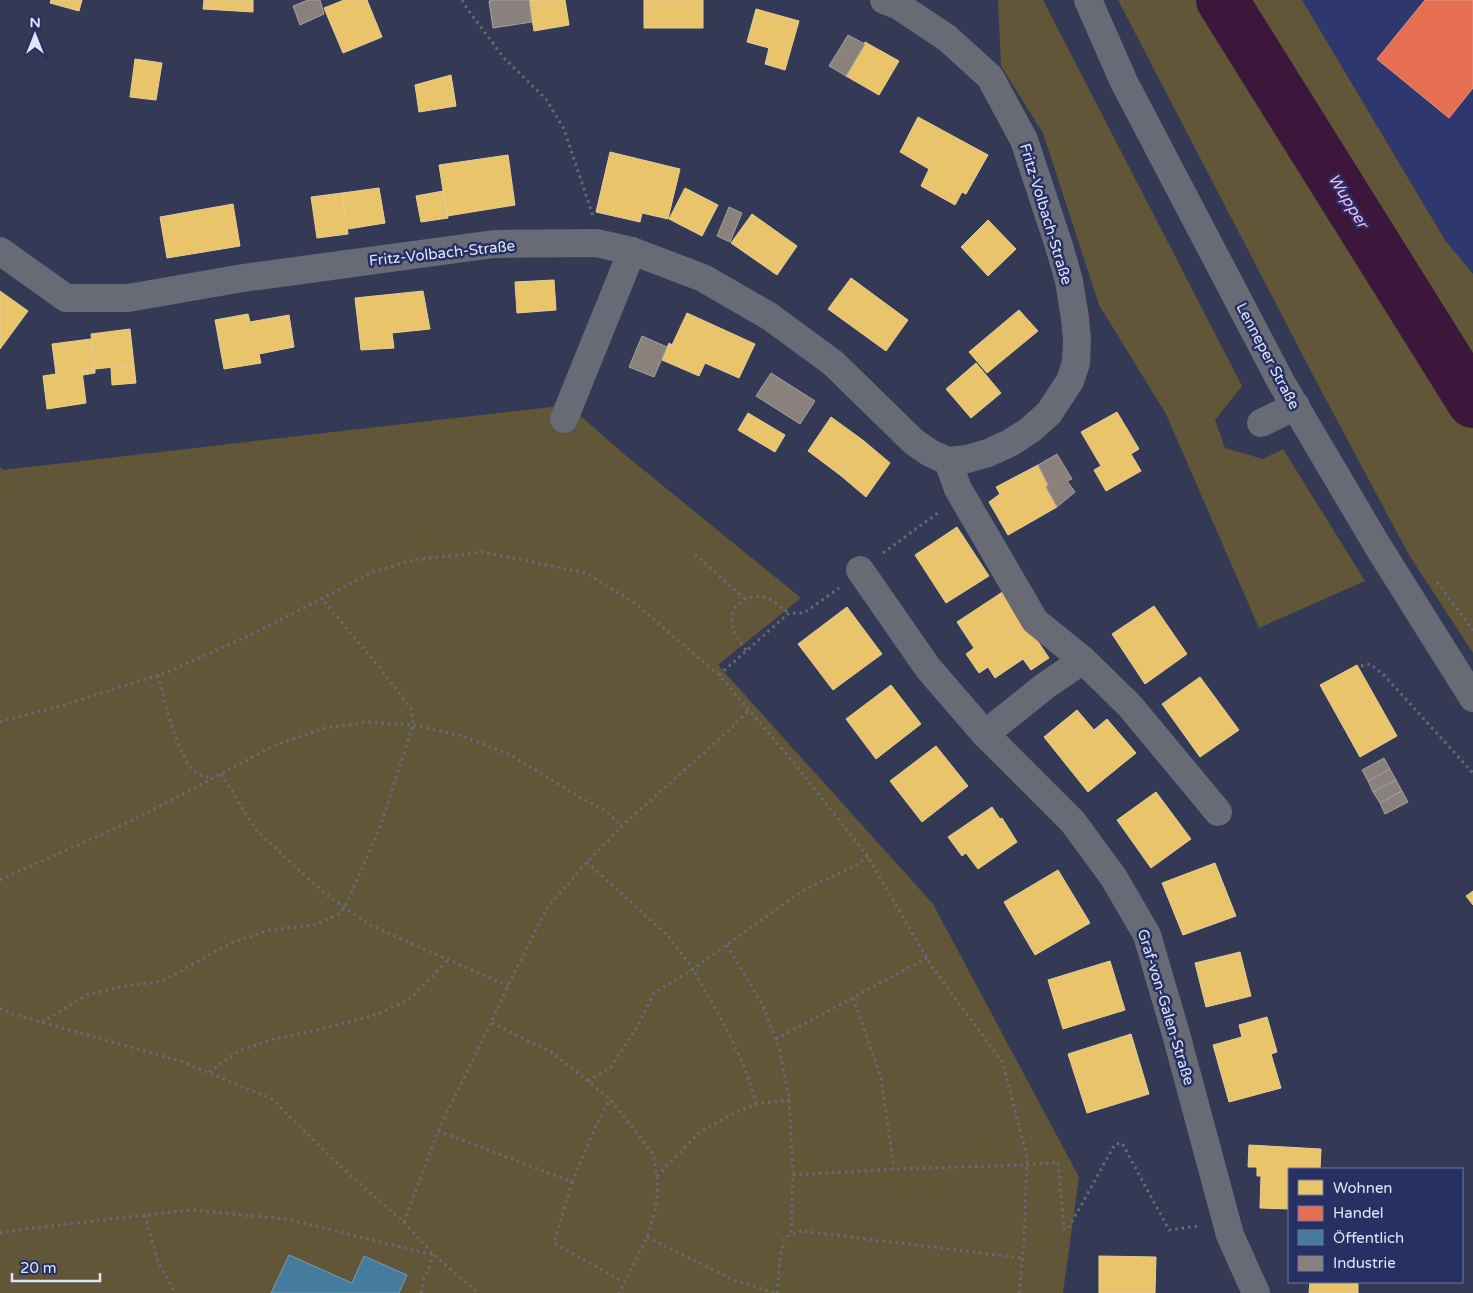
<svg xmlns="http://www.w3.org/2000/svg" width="1473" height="1293" font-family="'Varela Round',sans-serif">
<rect width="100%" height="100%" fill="#343955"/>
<path fill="#2f386e" d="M 1302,0 L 1473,0 L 1473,273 L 1445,240 Z"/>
<g fill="#615637">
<path d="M 998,0 L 1043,0 L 1242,386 L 1215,420 L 1225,448 L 1263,459 L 1283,449 L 1365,581 L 1259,628 L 1166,414 L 1099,305 L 1043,133 L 1001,66 Z"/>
<path d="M 1118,0 L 1302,0 L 1445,240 L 1473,274 L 1473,653 L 1409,555 L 1314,377 Z"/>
<path d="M 568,405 L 624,454 L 801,598 L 718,665 L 933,904 L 1079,1177 L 1063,1293 L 0,1293 L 0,467 L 3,470 Z"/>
</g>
<g fill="#e9c46a" stroke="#e6ce95">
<path d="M 51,0 L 82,0 L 79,11 L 50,3 Z"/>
<path d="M 204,0 L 253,0 L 253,12 L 203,9 Z"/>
<path d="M 344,0 L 367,0 L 382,37 L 343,53 L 324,8 Z"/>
<path d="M 529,0 L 565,0 L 569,25 L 534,31 Z"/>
<rect x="644" y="0" width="59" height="28"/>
<path d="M 756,9 L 799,21 L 785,70 L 765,64 L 769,48 L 747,42 Z"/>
<path d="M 865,42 L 899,61 L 879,95 L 846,76 Z"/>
<path d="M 135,59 L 162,63 L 156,100 L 130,97 Z"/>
<path d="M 451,75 L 456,106 L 419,112 L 415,85 Z"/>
<path d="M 918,117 L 988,155 L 966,194 L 962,192 L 955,205 L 921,186 L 929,169 L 900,152 Z"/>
<path d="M 610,152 L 680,169 L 668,219 L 642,213 L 640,222 L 596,212 Z"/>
<path d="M 508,155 L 515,205 L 447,216 L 439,165 Z"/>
<path d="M 379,188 L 385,223 L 348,229 L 342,193 Z"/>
<path d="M 685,188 L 718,205 L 702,236 L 669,219 Z"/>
<path d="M 443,191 L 448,218 L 421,222 L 416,196 Z"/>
<path d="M 342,193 L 348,234 L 317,238 L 311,197 Z"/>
<path d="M 233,204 L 240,246 L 167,258 L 160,217 Z"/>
<path d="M 752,214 L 797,246 L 777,275 L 731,243 Z"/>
<path d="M 988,220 L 1016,249 L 988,276 L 961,247 Z"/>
<path d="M 851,278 L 908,320 L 886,351 L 828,309 Z"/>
<path d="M 554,280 L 556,310 L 517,313 L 515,282 Z"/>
<path d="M 0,291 L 28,311 L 0,349 Z"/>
<path d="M 423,291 L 430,329 L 392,333 L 394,348 L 361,350 L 355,298 Z"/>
<path d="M 1019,310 L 1038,331 L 987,373 L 969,352 Z"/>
<path d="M 687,313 L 755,344 L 739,378 L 705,363 L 699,376 L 662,360 L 669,343 L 672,345 Z"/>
<path d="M 248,314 L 250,322 L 289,315 L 294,347 L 259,354 L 261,363 L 224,369 L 215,320 Z"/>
<path d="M 130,329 L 134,365 L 95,369 L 91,334 Z"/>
<path d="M 91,339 L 95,369 L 82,371 L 86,403 L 47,409 L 43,376 L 56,374 L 52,344 Z"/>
<path d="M 976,363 L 1001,393 L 971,418 L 946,389 Z"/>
<path d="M 134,365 L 136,383 L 112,385 L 111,368 Z"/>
<path d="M 95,369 L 95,373 L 83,375 L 82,371 Z"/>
<path d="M 1117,412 L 1139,449 L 1131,454 L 1141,471 L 1106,491 L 1094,470 L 1101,466 L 1081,432 Z"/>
<path d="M 748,413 L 785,435 L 775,452 L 738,430 Z"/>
<path d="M 831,417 L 864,441 L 840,475 L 808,451 Z"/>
<path d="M 864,441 L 890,463 L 866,497 L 840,475 Z"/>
<path d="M 1038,465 L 1048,485 L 1046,487 L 1057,507 L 1008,535 L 989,502 L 1000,494 L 996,487 Z"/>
<path d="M 957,527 L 989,576 L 946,603 L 915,555 Z"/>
<path d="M 1004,591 L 1049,658 L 1031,670 L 1023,659 L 995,678 L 988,667 L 979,673 L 966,654 L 974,648 L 957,622 Z"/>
<path d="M 1154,606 L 1187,654 L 1145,684 L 1112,634 Z"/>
<path d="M 847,607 L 882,654 L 833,690 L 798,644 Z"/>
<path d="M 1357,665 L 1397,736 L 1360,757 L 1320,685 Z"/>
<path d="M 1200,677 L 1239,730 L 1200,757 L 1162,704 Z"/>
<path d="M 891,685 L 921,724 L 876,759 L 846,719 Z"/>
<path d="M 1077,710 L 1094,730 L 1107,719 L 1136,753 L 1088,792 L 1044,737 Z"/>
<path d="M 936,746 L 968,786 L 922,822 L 890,781 Z"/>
<path d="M 1156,792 L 1191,839 L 1151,868 L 1117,820 Z"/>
<path d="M 992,807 L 1000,819 L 1002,818 L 1017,842 L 978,869 L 966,853 L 962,856 L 948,837 Z"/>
<path d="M 1215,863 L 1236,916 L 1183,935 L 1162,883 Z"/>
<path d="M 1058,870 L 1090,923 L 1035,955 L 1004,902 Z"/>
<path d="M 1473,891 L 1473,905 L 1466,896 Z"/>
<path d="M 1240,952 L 1251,996 L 1206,1007 L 1195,963 Z"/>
<path d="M 1110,961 L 1125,1010 L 1063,1029 L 1048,980 Z"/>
<path d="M 1267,1017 L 1277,1052 L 1271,1054 L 1281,1088 L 1229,1102 L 1213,1045 L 1242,1037 L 1239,1025 Z"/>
<path d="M 1131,1034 L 1149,1094 L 1087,1113 L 1068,1054 Z"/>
<path d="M 1249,1145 L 1321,1149 L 1320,1169 L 1289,1169 L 1289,1209 L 1260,1208 L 1261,1176 L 1257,1176 L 1257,1167 L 1248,1167 Z"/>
<path d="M 1099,1256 L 1156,1257 L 1155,1293 L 1099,1293 Z"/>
<path d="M 1310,1282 L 1358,1282 L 1358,1293 L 1309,1293 Z"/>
</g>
<path fill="#e76f51" stroke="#e59383" d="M 1425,0 L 1473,0 L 1473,88 L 1449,118 L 1377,59 Z"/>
<path fill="#457b9d" stroke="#749bb9" d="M 289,1255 L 352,1283 L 364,1256 L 407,1275 L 399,1293 L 271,1293 Z"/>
<g fill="#8a817c" stroke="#a49fa2">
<path d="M 308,0 L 320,0 L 324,14 L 300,25 L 293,6 Z"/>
<path d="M 494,0 L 529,0 L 532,22 L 493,28 L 489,1 Z"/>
<path d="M 848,35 L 865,44 L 846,76 L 829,66 Z"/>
<path d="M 729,207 L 742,213 L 730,242 L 717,236 Z"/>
<path d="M 642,336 L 667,347 L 654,377 L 629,367 Z"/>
<path d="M 771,373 L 815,401 L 800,424 L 756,396 Z"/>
<path d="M 1057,454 L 1072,479 L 1067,481 L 1075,492 L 1057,507 L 1046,487 L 1048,485 L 1038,465 Z"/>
<path d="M 1384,758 L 1390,769 L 1368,781 L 1362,770 Z"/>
<path d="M 1390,769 L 1396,780 L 1373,792 L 1368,781 Z"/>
<path d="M 1396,780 L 1402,791 L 1380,803 L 1373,792 Z"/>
<path d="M 1402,791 L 1408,802 L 1385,814 L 1380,803 Z"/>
</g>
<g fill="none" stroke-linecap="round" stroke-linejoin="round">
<path stroke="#3c173b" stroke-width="52" d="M 1222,0 L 1473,402"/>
<g stroke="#676977" stroke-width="3" stroke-dasharray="2.5 4" stroke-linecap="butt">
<path d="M 462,0 L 468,10 L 504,58 L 546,99 L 564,129 L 593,216"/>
<path d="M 883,553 L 939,512"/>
<path d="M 695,554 L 745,599"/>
<path d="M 1437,582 L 1473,630"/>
<path d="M 746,650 C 740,642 733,633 732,622 C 729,602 755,591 770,599 C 777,603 783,609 789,613"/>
<path d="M 1361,666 L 1370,664 L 1383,674 L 1473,773"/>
<path d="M 158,675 C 164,697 178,763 198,774 C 202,776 208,777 213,778"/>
<path d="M 719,675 L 789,613 L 804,613 L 839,588"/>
<path d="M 0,722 L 64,705 L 168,672 L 257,632 L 373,572 L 413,560 L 483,552 L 586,573 L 633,602 L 719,675 L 795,764 L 868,857 L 932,967 L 1003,1063 L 1027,1157 L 1024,1243 L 1019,1293"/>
<path d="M 221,774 L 256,830 L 324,893 L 370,925 L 508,986"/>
<path d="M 587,862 L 670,938 L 693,969 L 802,891 L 850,868 L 868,857"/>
<path d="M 0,880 L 131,821 L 276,745 L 321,729 L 366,722 L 413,725 L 462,736 L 511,755 L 583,799 L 603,809 L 622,826"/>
<path d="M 727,945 L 763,1006 L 780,1051 L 789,1100 L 793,1175 L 791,1235"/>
<path d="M 853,998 L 881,1077 L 894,1169"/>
<path d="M 0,1008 L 9,1013 L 180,1061 L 272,1099 L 342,1168 L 404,1222 L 434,1255 L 478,1293"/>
<path d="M 42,1022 L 87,995 L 125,986 L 163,981 L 231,943 L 270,930 L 314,925 L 338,915 L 345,907 L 379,830 L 413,725 L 412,710 L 380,668 L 322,599"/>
<path d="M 492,1023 L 553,1053 L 610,1099 L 654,1155 L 658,1186 L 655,1212 L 647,1237 L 619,1293"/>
<path d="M 776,1039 L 927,958"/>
<path d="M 209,1072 L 239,1051 L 270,1040 L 326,1028 L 381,1013 L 411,998 L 448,960"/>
<path d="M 588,1081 L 611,1067 L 637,1027 L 654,993 L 693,969 C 717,1012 744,1055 756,1104"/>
<path d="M 438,1131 L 572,1182 L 554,1243 L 623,1282"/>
<path d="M 793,1175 L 894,1169 L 1027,1165 L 1058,1162 L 1064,1229 L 1068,1229 L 1115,1144 L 1122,1143 L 1169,1230 L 1199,1226"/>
<path d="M 657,1176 L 700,1132 L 728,1116 L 756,1104 L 789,1100"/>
<path d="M 572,1182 L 596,1126 L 610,1099"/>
<path d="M 145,1215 L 158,1262 L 175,1293"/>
<path d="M 404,1222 L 438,1131 L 491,1023 L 510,981 L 547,908 L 587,862 L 622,826 L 727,732 L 749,710"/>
<path d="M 0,1233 L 32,1228 L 191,1210 L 286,1219 L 434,1255"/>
<path d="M 647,1237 L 734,1280 L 775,1293"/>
<path d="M 421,1293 L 423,1282 L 434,1255"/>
<path d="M 777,1293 L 780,1258 L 784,1238 L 801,1231 L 1022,1258"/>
</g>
<g stroke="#686a75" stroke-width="28">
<path d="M 1088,0 L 1124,82 L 1281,382 L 1377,545 L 1473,698"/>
<path d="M 0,251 L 66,298 L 128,298 L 243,278 L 494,244 L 596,243 L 632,251 L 703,278 L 769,316 L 833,363 L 914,442 L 930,453 L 948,461 L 967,459 L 988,453 L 1010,443 L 1030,430 L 1049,413 L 1070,381 L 1076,363 L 1077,340 L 1075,318 L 1069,281 L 1060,249 L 1024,140 L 990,77 L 947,38 L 899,6 L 884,0"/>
<path d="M 564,419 L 632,251"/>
<path d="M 1261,423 L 1296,406"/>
<path d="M 948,461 L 958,489 L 1035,621 L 1083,660 L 1130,706 L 1218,812"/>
<path d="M 860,570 L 928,668 L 985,734 L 1073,822 L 1114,878 L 1147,935 L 1176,1034 L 1230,1235 L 1256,1293"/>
<path d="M 985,734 L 1045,686 L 1083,660"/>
</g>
</g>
<g text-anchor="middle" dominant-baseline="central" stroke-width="5" stroke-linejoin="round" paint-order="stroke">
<g font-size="15" fill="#e0e6f9" stroke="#273062">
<text transform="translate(1046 214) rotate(73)">Fritz-Volbach-Straße</text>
<text transform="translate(442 253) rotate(-6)">Fritz-Volbach-Straße</text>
<text transform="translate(1268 356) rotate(62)">Lenneper Straße</text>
<text transform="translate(1166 1007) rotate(73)">Graf-von-Galen-Straße</text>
</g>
<g font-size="16" font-style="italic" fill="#fdb5f1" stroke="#273062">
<text transform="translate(1348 201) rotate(58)">Wupper</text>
</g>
</g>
<rect x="1288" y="1168" width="175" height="115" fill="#273062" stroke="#71799e"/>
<rect x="1298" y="1180" width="25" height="15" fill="#e9c46a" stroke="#71799e"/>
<text x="1333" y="1193" font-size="15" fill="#e0e6f9">Wohnen</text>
<rect x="1298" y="1206" width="25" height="15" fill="#e76f51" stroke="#71799e"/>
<text x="1333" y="1218" font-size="15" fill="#e0e6f9">Handel</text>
<rect x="1298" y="1230" width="25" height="15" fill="#457b9d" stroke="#71799e"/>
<text x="1333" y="1243" font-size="15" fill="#e0e6f9">Öffentlich</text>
<rect x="1298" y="1256" width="25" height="15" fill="#8a817c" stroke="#71799e"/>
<text x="1333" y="1268" font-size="15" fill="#e0e6f9">Industrie</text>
<g transform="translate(35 35)" stroke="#273062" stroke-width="4" paint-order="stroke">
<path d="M0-4L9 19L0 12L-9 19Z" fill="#e0e6f9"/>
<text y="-8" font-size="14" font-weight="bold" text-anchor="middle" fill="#e0e6f9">N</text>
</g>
<path d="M12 1273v8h88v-8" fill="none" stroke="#e0e6f9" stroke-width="2.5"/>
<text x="20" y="1273" font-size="15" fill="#e0e6f9" stroke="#273062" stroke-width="4" paint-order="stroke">20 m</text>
</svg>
